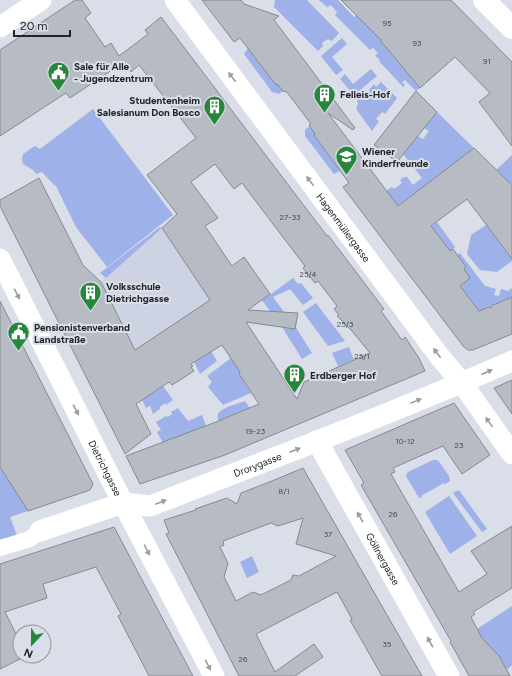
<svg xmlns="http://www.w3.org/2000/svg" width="512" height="676" font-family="Figtree,sans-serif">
<rect width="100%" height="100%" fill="#dadee8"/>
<path fill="#ced3e4" d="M 39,178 L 83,265 L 101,282 L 190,203 L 197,214 L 210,207 L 218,218 L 205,226 L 232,266 L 244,257 L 263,283 L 247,295 L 253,304 L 101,407 L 0,206 L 0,200 Z"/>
<g fill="#9eb1e9">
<path d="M 275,0 L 307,0 L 339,33 L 332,41 L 328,39 L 322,43 L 323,46 L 318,51 L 274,7 Z"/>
<path d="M 319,0 L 338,0 L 354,17 L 356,15 L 390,49 L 389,51 L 420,88 L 416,91 L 405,80 L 402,82 L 405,85 L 403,87 L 379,61 L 380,60 L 375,56 L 378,53 L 373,48 L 370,50 L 335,15 L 337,12 L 331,5 L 327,7 Z"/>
<path d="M 342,38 L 347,44 L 332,57 L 343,70 L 336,75 L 321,56 Z"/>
<path d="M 248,48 L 276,85 L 278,84 L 283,91 L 279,94 L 272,92 L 244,54 Z"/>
<path d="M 371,69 L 377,76 L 354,95 L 340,79 L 345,74 L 353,84 Z"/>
<path d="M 381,82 L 397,98 L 385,114 L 382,112 L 376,119 L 379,121 L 372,131 L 356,109 L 358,104 L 357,100 L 361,96 L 363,98 L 370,92 L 369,90 L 374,84 L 376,87 Z"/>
<path d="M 93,109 L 173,215 L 107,267 L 76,227 L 56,186 L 54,185 L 42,172 L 36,174 L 33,170 L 23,164 L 22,160 L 23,154 L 35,146 L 40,149 Z"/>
<path d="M 437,112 L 474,148 L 398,206 L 386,191 L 392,187 L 394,189 L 402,183 L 400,180 L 404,177 L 407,177 L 413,185 L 422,178 L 403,154 L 418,136 L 423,139 L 429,131 L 424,128 Z"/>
<path d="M 310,126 L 315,134 L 314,135 L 340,171 L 334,174 L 305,136 L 305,130 Z"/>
<path d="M 512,155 L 512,185 L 496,170 Z"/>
<path d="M 437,222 L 455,247 L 450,251 L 431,227 Z"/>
<path d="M 486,225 L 512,259 L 512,261 L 497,272 L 480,270 L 467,254 L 471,235 Z"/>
<path d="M 160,227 L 162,228 L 106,278 L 100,273 Z"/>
<path d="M 460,253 L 485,286 L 496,289 L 494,295 L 499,296 L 501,289 L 508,291 L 512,288 L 512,297 L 479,311 L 460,286 L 470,278 L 464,269 L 466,267 L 457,255 Z"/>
<path d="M 293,278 L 298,284 L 301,283 L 313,298 L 303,305 L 290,289 L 273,297 L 284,312 L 279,323 L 261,299 L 270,293 L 271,294 Z"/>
<path d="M 316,303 L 345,341 L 328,346 L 303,312 Z"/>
<path d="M 295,326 L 312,353 L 302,359 L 282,327 L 292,329 Z"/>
<path d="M 349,347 L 354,360 L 338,366 L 332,353 Z"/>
<path d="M 211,351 L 217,361 L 200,374 L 194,362 Z"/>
<path d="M 231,358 L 240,372 L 239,374 L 251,393 L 223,405 L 208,387 L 212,382 L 207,376 Z"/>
<path d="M 163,386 L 173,400 L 166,405 L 165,403 L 160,407 L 160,409 L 153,414 L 150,406 L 146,408 L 142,400 Z"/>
<path d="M 245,401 L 250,408 L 218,421 C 218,418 217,417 218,414 C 221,408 239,403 245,401 Z"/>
<path d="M 178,408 L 188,421 L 202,415 L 206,426 L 163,443 L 157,432 L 161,430 L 156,422 L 166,416 L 168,417 L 172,414 L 171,412 Z"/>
<path d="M 433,460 L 437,460 L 440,463 L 449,476 L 450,481 L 445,484 L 444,483 L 421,496 L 422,497 L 419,498 L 407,478 L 406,475 L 408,472 Z"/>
<path d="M 0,466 L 28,511 L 10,517 L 18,538 L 0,544 Z"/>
<path d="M 459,490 L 487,529 L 482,532 L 453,493 Z"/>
<path d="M 449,496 L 477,536 L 450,554 L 425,512 Z"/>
<path d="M 252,556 L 259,572 L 247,578 L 240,562 Z"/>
<path d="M 512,606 L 512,665 L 507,670 L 499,656 L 482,638 L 477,629 Z"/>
</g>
<g fill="#b7bbc4" stroke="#868992" fill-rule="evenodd">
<path d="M 75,0 L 82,0 L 91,13 L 85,18 L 105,47 L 111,43 L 119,56 L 148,34 L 145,30 L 161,17 L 327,236 L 328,235 L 384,309 L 381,311 L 402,340 L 405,337 L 419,358 L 425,371 L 225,455 L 140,484 L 126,456 L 216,422 L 259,404 L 239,374 L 240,372 L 222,345 L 191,364 L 193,366 L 191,367 L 194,371 L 172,385 L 169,382 L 136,404 L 151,434 L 125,454 L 0,206 L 0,200 L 39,178 L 83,265 L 101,282 L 135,350 L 210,300 L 162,228 L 177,214 L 147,175 L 196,138 L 139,65 L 131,72 L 124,62 L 70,98 L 66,93 L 0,136 L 0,50 ZM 215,164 L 234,189 L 242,183 L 298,257 L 305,266 L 303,268 L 315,283 L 318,281 L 337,306 L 334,309 L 339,315 L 337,316 L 352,331 L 370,353 L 304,382 L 297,399 L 246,322 L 295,329 L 298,313 L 248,310 L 270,294 L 244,257 L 232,266 L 205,226 L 218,218 L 191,182 Z"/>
<path d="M 202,0 L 241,0 L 244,4 L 279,16 L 274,20 L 355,128 L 353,130 L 328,113 L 398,206 L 474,148 L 512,185 L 512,259 L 467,199 L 431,226 L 450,251 L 453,249 L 466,267 L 464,269 L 470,278 L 460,286 L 479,311 L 489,307 L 491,308 L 491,306 L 512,297 L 512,334 L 473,350 L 468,350 L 463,346 L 343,187 L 349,183 L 314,135 L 315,134 L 309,125 L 311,124 L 286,91 L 284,92 L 277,84 L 276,85 L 240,38 L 234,42 Z"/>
<path d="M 341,0 L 451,0 L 512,62 L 512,146 L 479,102 L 490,93 L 455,57 L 420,88 L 380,40 L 381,40 Z"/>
<path d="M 416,91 L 437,112 L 397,162 L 374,145 Z"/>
<path d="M 0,301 L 93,484 L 90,490 L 28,511 L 0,467 Z"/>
<path d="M 512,380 L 512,414 L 494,388 Z"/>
<path d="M 454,403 L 490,455 L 462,474 L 443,446 L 393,468 L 395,472 L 391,474 L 459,592 L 487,574 L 471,551 L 512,526 L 512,588 L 473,612 L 475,614 L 471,617 L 482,638 L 499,656 L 510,676 L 469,676 L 450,642 L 451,641 L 361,485 L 364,483 L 345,450 Z"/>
<path d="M 303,468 L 379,601 L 422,676 L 382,676 L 350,620 L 352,619 L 337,592 L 256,634 L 275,672 L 314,644 L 323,657 L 295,676 L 239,676 L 166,534 L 169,533 L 164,520 L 196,510 L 195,509 L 227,498 L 237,504 L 241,493 L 272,481 ZM 303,518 L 296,544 L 336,556 L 299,576 L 293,575 L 291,580 L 261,595 L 253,592 L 236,601 L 224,577 L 228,563 L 220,547 L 224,545 L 223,541 L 271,523 L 278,526 Z"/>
<path d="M 114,527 L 193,676 L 149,676 L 118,616 L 121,614 L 96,567 L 43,584 L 47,598 L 5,612 L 20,642 L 20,659 L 0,669 L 0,564 Z"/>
</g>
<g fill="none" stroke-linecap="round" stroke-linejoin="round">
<path stroke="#fff" stroke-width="16" d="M 0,548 L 30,539 L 40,531"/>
<g stroke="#fff" stroke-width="21">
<path id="s1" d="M 175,0 L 440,357 L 462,383 L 512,454"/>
<path d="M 0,27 L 41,0"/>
<path id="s2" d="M 0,259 L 123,503 L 214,676"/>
<path id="s3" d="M 317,441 L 449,676"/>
<path id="s4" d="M 40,531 L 123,503 L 150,506 C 271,459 393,413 512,361"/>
</g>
<path stroke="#fff" stroke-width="22" d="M 484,0 L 512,28"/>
</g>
<defs><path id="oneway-solid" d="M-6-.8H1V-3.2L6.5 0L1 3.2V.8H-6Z"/></defs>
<g fill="#9c9c9e">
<use href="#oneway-solid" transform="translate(232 77) rotate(-127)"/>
<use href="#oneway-solid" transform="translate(310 181) rotate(-127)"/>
<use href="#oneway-solid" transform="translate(17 294) rotate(63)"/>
<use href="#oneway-solid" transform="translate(437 353) rotate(-127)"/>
<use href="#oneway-solid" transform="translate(487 372) rotate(-24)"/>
<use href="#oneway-solid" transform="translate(416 401) rotate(-22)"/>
<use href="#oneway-solid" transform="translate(76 410) rotate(63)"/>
<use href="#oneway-solid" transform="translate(489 422) rotate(-125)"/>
<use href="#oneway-solid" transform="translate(295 450) rotate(-21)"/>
<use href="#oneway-solid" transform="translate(161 502) rotate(-21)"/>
<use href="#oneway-solid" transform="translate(360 517) rotate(-119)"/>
<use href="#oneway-solid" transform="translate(147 550) rotate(62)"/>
<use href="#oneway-solid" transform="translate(430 642) rotate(-119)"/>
<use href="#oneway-solid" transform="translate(208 665) rotate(62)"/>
</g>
<defs>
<symbol id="civic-pin" viewBox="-11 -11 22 30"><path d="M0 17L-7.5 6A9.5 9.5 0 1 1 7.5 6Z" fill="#26873a" stroke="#dadee8"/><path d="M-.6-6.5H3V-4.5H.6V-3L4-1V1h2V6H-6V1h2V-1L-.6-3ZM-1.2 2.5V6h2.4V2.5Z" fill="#fff"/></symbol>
<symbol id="building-pin" viewBox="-11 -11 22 30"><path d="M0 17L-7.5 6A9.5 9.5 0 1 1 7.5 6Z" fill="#26873a" stroke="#dadee8"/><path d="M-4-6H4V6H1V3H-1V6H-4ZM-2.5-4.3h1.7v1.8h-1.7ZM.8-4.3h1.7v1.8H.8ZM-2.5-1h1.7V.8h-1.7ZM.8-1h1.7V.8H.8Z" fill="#fff"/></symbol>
<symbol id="school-pin" viewBox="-11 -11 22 30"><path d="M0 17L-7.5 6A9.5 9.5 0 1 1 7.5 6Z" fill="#26873a" stroke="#dadee8"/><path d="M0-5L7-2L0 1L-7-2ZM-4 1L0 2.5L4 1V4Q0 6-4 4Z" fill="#fff"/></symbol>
</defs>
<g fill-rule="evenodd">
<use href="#civic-pin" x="46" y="60" width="25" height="34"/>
<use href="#building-pin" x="312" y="82" width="25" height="34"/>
<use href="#building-pin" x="202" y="94" width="25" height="34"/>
<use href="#school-pin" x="334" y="144" width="25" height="34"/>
<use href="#building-pin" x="78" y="280" width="25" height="34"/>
<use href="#civic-pin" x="6" y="320" width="25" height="34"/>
<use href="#building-pin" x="282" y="362" width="25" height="34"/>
</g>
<g text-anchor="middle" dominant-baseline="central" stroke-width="4" stroke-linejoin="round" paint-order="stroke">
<g font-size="8" fill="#484a4f">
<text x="387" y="23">95</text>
<text x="417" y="43">93</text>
<text x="487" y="61">91</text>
<text x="290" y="217">27-33</text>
<text x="308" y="274">25/4</text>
<text x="345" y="324">25/3</text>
<text x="362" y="356">25/1</text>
<text x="255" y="431">19-23</text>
<text x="405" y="441">10-12</text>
<text x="459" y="445">23</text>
<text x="284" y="491">8/1</text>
<text x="393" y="514">26</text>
<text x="328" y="534">37</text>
<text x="387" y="644">35</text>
<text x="243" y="659">26</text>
</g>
<g font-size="10" font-weight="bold" fill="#232428" stroke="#dadee8" text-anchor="start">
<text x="74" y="66">Sale für Alle<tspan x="74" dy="12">- Jugendzentrum</tspan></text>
<text x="340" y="94">Felleis-Hof</text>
<text x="200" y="100" text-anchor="end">Studentenheim<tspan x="200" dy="12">Salesianum Don Bosco</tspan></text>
<text x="362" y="151">Wiener<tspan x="362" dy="12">Kinderfreunde</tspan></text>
<text x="106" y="286">Volksschule<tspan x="106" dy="12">Dietrichgasse</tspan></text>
<text x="34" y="327">Pensionistenverband<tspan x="34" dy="12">Landstraße</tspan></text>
<text x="310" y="375">Erdberger Hof</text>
</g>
<g font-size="10" fill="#232428" stroke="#dadee8">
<text stroke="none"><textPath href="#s1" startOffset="283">Hagenmüllergasse</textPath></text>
<text stroke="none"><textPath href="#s4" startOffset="230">Drorygasse</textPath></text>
<text stroke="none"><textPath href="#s2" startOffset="234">Dietrichgasse</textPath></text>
<text stroke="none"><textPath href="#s3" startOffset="135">Göllnergasse</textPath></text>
</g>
</g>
<g transform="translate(32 644) rotate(202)"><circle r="19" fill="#dadee8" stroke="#91949b"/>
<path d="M0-3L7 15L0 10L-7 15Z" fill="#26873a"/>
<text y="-6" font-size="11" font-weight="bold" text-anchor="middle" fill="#232428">N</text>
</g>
<path d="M14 30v6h56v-6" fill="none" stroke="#232428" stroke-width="2"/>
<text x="20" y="30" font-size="12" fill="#232428" stroke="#dadee8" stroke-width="3" paint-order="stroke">20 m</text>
</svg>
